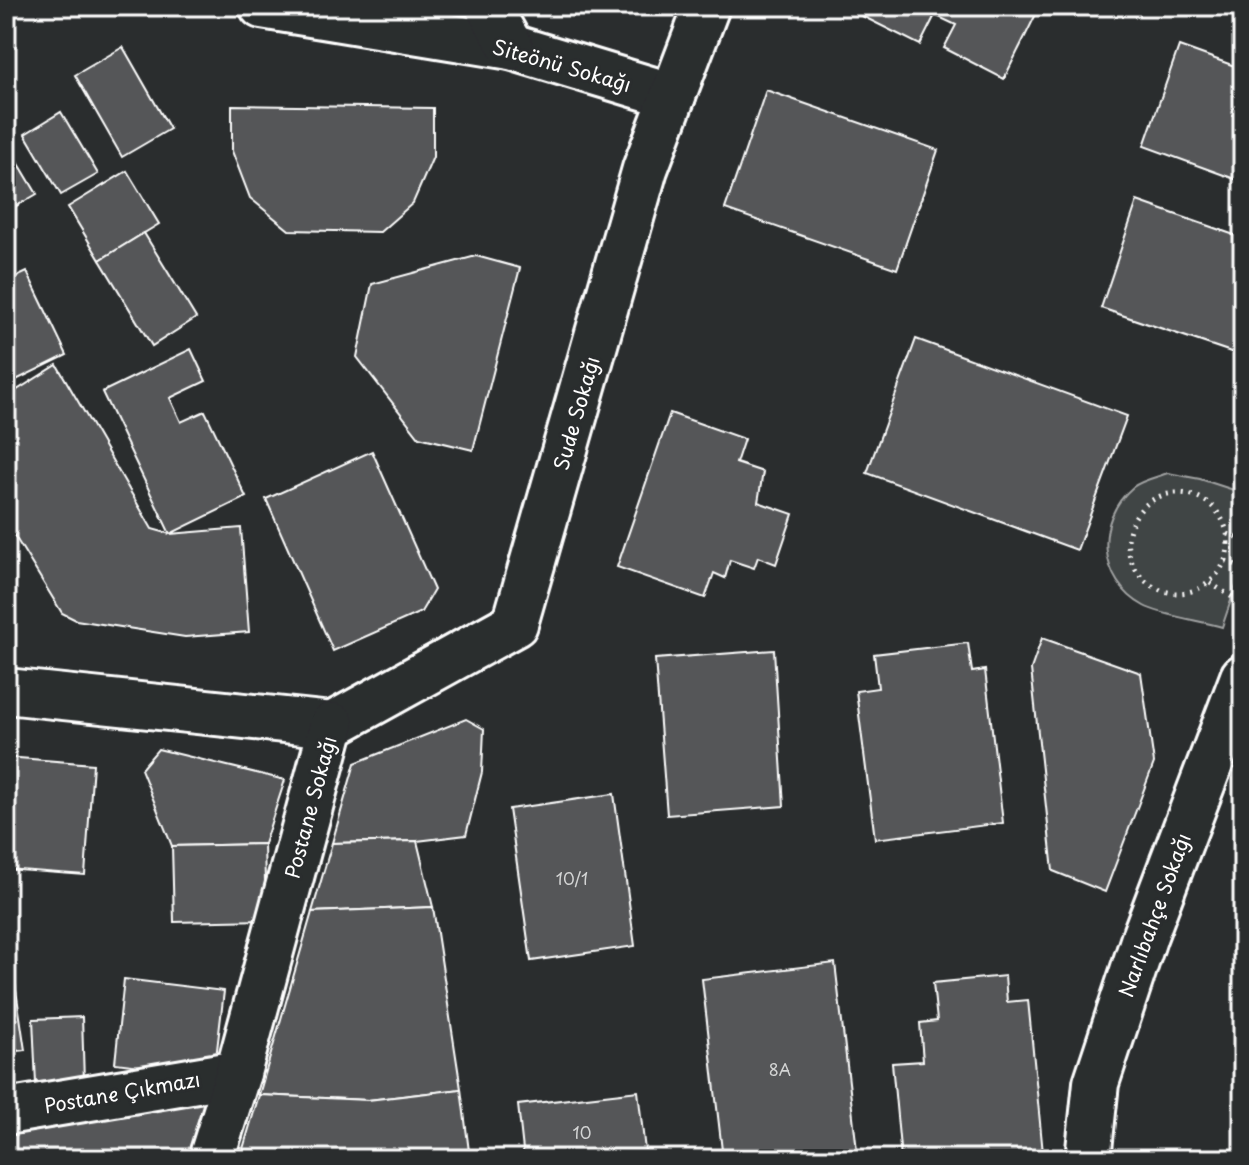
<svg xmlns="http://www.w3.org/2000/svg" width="1249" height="1165" font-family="'Playpen Sans',sans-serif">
<rect width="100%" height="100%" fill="#2a2d2e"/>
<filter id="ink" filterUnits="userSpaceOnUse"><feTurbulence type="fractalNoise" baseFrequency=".0125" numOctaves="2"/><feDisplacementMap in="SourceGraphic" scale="16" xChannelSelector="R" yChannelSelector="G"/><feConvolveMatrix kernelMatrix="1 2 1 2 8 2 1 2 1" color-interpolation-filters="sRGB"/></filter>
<g filter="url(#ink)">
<path fill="#414445" stroke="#a0a2a2" stroke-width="2" d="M 1168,473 L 1200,479 L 1243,493 L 1243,565 L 1222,627 C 1202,621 1160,615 1144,606 C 1098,581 1094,520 1133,487 C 1142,480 1157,477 1168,473 Z"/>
<g fill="#555758" stroke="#fff" stroke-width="2">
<path d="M 842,6 L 1040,6 L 1004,79 L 944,48 L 956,25 L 935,15 L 920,45 Z"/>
<path d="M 1179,46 L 1243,69 L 1243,182 L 1144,146 Z"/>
<path d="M 123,47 L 170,129 L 122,157 L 75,75 Z"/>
<path d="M 766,90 L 938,150 L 897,269 L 725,209 Z"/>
<path d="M 232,105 L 433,108 L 433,157 L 413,203 L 380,232 L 289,230 L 250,198 L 232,151 Z"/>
<path d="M 61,112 L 98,174 L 61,195 L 25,134 Z"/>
<path d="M 6,142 L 37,194 L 6,212 Z"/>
<path d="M 127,171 L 159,224 L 100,260 L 68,207 Z"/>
<path d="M 1137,201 L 1243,238 L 1243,356 L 1101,308 Z"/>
<path d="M 144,233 L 196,318 L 152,346 L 100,260 Z"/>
<path d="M 476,256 L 520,268 L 473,450 L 419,437 L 357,357 L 372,284 Z"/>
<path d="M 27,272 L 67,355 L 6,385 L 6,282 Z"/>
<path d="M 916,339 L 1127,416 L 1077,550 L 867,473 Z"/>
<path d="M 191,349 L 206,381 L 170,398 L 181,422 L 205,411 L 246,497 L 170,534 L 102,392 Z"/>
<path d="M 57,365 L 152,529 L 170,534 L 241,528 L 249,632 L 185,637 L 76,620 L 62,613 L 6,522 L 6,397 Z"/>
<path d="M 670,413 L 744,439 L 736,463 L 763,472 L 758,502 L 793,514 L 776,564 L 758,557 L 754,568 L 730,560 L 725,578 L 714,573 L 705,598 L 617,567 Z"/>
<path d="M 372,451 L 434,590 L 421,612 L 333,651 L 266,499 Z"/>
<path d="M 1042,638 L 1141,673 L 1154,763 L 1105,892 L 1053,871 L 1031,669 Z"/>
<path d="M 968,643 L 972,672 L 985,670 L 1003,823 L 875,839 L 856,691 L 878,688 L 874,654 Z"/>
<path d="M 774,650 L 784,806 L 667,815 L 655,659 Z"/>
<path d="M 466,719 L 484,729 L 482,772 L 466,835 L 417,841 L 332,843 L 355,763 Z"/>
<path d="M 158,749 L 285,780 L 264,844 L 172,846 L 141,769 Z"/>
<path d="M 6,757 L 93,764 L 85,875 L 6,869 Z"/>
<path d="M 614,794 L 635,946 L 531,961 L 509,809 Z"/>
<path d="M 417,841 L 433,907 L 312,912 L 332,843 Z"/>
<path d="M 264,844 L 266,920 L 174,922 L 172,846 Z"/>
<path d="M 433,907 L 461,1089 L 368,1100 L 259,1095 L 312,912 Z"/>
<path d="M 11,957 L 25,1050 L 6,1052 L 6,958 Z"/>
<path d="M 835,963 L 858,1159 L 723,1159 L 702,979 Z"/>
<path d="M 1005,976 L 1007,1002 L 1028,1000 L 1043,1153 L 979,1159 L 901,1159 L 892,1063 L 923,1061 L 920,1023 L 937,1021 L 933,983 Z"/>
<path d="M 124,979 L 224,991 L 214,1075 L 115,1063 Z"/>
<path d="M 82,1017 L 84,1082 L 36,1084 L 33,1019 Z"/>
<path d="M 210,1088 L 188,1159 L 6,1159 L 6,1124 Z"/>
<path d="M 461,1089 L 470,1159 L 240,1159 L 259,1095 L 368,1100 Z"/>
<path d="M 638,1091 L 646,1159 L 524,1159 L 518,1105 Z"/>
</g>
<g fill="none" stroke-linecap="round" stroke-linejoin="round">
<defs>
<g id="minor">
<path d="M 262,6 L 511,47 L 673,96"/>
<path d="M 488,6 L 511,47"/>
<path d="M 6,691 L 332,725"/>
<path d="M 332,725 L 515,624 L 645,169 L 707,6"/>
<path d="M 6,1112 L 238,1073"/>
<path d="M 211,1159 L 238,1073 L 332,725"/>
<path d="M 1088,1159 L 1096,1083 L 1145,935 L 1243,677"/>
</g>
</defs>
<use href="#minor" stroke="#fff" stroke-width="50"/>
<g stroke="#fff" stroke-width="5" stroke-dasharray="2 6" stroke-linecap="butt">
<circle cx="1178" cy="543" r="50"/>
<path d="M 1228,534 L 1243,539"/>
<path d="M 1226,561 L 1243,568"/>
<path d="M 1210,583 L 1243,604"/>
</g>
<use href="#minor" stroke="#2a2d2e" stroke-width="44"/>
</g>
</g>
<g text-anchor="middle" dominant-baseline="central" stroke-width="6" stroke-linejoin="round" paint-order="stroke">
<g font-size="16" fill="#d4d5d5">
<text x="572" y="878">10/1</text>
<text x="780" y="1069">8A</text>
<text x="582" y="1132">10</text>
</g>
<g font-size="20" fill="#fff" stroke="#2a2d2e">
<text transform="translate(562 65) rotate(16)">Siteönü Sokağı</text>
<text transform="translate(576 413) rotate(-74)">Sude Sokağı</text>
<text transform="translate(310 807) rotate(-75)">Postane Sokağı</text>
<text transform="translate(1154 915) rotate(-70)">Narlıbahçe Sokağı</text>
<text transform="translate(122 1092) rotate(-10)">Postane Çıkmazı</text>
</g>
</g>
<rect width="1249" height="1165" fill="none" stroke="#2a2d2e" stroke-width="32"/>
<rect x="16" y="16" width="1217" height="1133" fill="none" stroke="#fff" stroke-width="3" filter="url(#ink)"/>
</svg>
